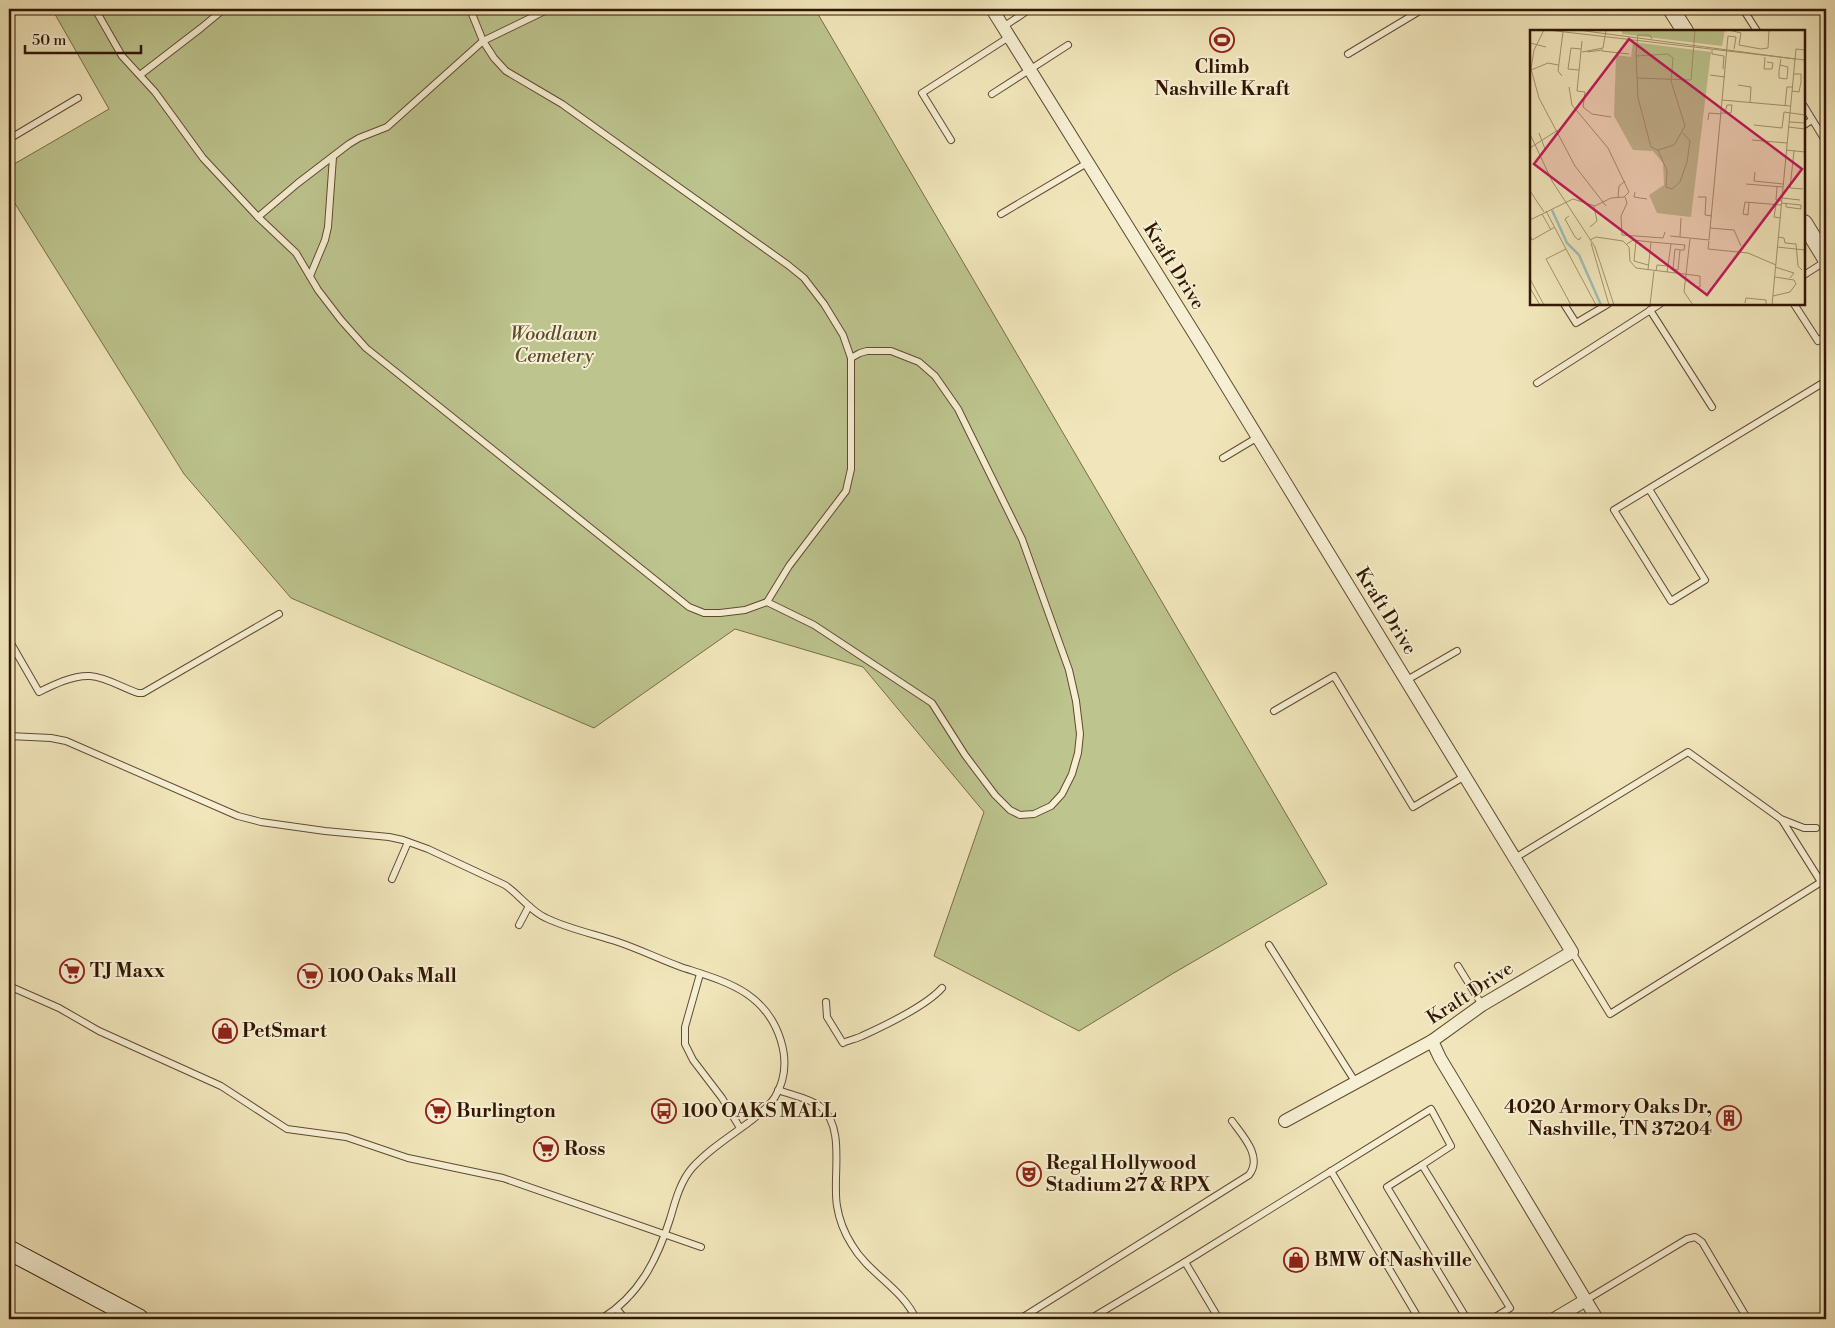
<svg xmlns="http://www.w3.org/2000/svg" width="1835" height="1328" font-family="'Libre Bodoni',serif">
<rect width="100%" height="100%" fill="#f1e6bb"/>
<filter id="stains"><feTurbulence type="fractalNoise" baseFrequency=".004" numOctaves="4"/><feColorMatrix values="0 0 0 0 .2 0 0 0 0 .09 0 0 0 0 .02 0 0 0 .5 -.17"/></filter>
<radialGradient id="worn" r=".72"><stop offset=".6" stop-color="#630" stop-opacity="0"/><stop offset="1" stop-color="#630" stop-opacity=".3"/></radialGradient>
<path fill="#bdc48e" stroke="#776d48" d="M 52,9 L 815,9 L 1327,884 L 1172,974 L 1079,1031 L 934,956 L 984,812 L 863,667 L 735,629 L 594,728 L 291,598 L 184,474 L 9,194 L 9,167 L 109,109 Z"/>
<g fill="none" stroke-linecap="round" stroke-linejoin="round">
<defs>
<g id="service">
<path d="M 95,9 L 122,56 L 155,92 L 203,158 L 258,217 L 296,253 L 318,290 L 341,320 L 366,348 L 689,607 L 704,613 L 720,613 L 745,610 L 767,602 L 789,566 L 846,491 L 851,469 L 851,358 L 843,335 L 824,304 L 804,278 L 788,265 L 562,104 L 506,71 L 494,58 L 483,41 L 470,9"/>
<path d="M 1743,9 L 1757,31"/>
<path d="M 1003,27 L 1030,9"/>
<path d="M 1348,54 L 1423,9"/>
<path d="M 140,75 L 201,28 L 224,9"/>
<path d="M 992,94 L 1068,45"/>
<path d="M 1804,106 L 1826,142"/>
<path d="M 1804,125 L 1812,120"/>
<path d="M 9,139 L 78,98"/>
<path d="M 951,140 L 922,93 L 1009,37"/>
<path d="M 1001,214 L 1087,163"/>
<path d="M 258,217 L 298,183 L 349,144 L 359,138 L 387,127 L 483,41 L 549,9"/>
<path d="M 1804,275 L 1826,261"/>
<path d="M 310,276 L 325,240 L 328,227 L 333,157"/>
<path d="M 1564,304 L 1576,323 L 1608,304"/>
<path d="M 1794,304 L 1818,341 L 1826,335"/>
<path d="M 1650,310 L 1712,407"/>
<path d="M 1537,383 L 1660,304"/>
<path d="M 1223,458 L 1258,437"/>
<path d="M 1649,489 L 1705,580 L 1671,601 L 1614,510 L 1826,381"/>
<path d="M 767,602 L 814,625 L 932,703 L 965,755 L 995,795 L 1010,810 L 1020,815 L 1034,814 L 1051,806 L 1062,794 L 1072,774 L 1078,753 L 1080,734 L 1076,701 L 1069,670 L 1022,539 L 958,409 L 935,376 L 919,362 L 891,351 L 867,351 L 860,353 L 851,358"/>
<path d="M 9,640 L 39,692 C 53,685 73,675 90,676 C 106,677 123,688 138,693 L 143,693 L 279,614"/>
<path d="M 1407,680 L 1457,651"/>
<path d="M 1274,711 L 1334,676 L 1413,807 L 1465,776"/>
<path d="M 9,736 L 51,738 L 66,741 L 238,816 L 261,822 L 325,831 L 389,837 L 403,840 L 428,849 L 505,885 C 520,895 530,911 546,918 C 569,929 594,934 618,942 C 639,949 659,959 681,967 C 702,974 728,981 747,994 C 779,1016 796,1062 775,1097 C 768,1108 758,1115 748,1123 C 729,1137 708,1150 692,1168 C 680,1182 675,1202 670,1219 C 657,1260 639,1296 601,1319"/>
<path d="M 1782,820 L 1821,882"/>
<path d="M 1515,858 L 1688,752 L 1781,819 L 1804,828 L 1816,828"/>
<path d="M 392,879 L 408,842"/>
<path d="M 519,925 L 529,906"/>
<path d="M 1269,945 L 1356,1083"/>
<path d="M 1572,952 L 1610,1014 L 1826,879"/>
<path d="M 1458,966 L 1482,1005"/>
<path d="M 700,974 L 685,1027 L 685,1044 L 693,1060 L 722,1098 L 740,1128"/>
<path d="M 9,986 L 59,1008 L 99,1031 L 221,1086 L 287,1129 L 346,1137 L 408,1158 L 503,1178 L 701,1247"/>
<path d="M 826,1002 L 827,1017 L 843,1043 C 849,1040 856,1039 862,1036 C 884,1026 926,1006 942,988"/>
<path d="M 778,1090 C 791,1095 810,1098 821,1107 C 846,1128 832,1177 837,1206 C 839,1219 845,1234 852,1245 C 869,1274 902,1288 916,1319"/>
<path d="M 1331,1171 L 1419,1319"/>
<path d="M 1185,1262 L 1431,1109 L 1451,1146 L 1422,1165"/>
<path d="M 1586,1300 L 1687,1239 L 1695,1237 L 1702,1242 L 1747,1318 L 1745,1319"/>
<path d="M 617,1309 L 625,1319"/>
<path d="M 1020,1319 L 1249,1175 C 1263,1157 1243,1136 1232,1121"/>
<path d="M 1090,1319 L 1185,1262 L 1219,1319"/>
<path d="M 1467,1319 L 1387,1187 L 1422,1165 L 1510,1308 L 1492,1319"/>
</g>
<g id="minor">
<path d="M 992,9 L 1202,346 L 1572,952 L 1482,1005 L 1432,1041 L 1285,1121"/>
<path d="M 1432,1041 L 1440,1058 L 1597,1319"/>
<path d="M 1554,1319 L 1586,1300"/>
</g>
<g id="tertiary">
<path d="M 1671,9 L 1685,31"/>
<path d="M 1804,223 L 1826,259"/>
</g>
<path id="secondary" d="M 9,1250 L 139,1319"/>
</defs>
<use href="#service" stroke="#614a30" stroke-width="8"/>
<use href="#minor" stroke="#614a30" stroke-width="14"/>
<use href="#tertiary" stroke="#614a30" stroke-width="18"/>
<use href="#secondary" stroke="#311601" stroke-width="21"/>
<use href="#service" stroke="#f6efd3" stroke-width="6"/>
<use href="#minor" stroke="#f6efd3" stroke-width="12"/>
<use href="#tertiary" stroke="#f6efd3" stroke-width="16"/>
<use href="#secondary" stroke="#f6efd3" stroke-width="19"/>
</g>
<defs>
<symbol id="stadium-ring" viewBox="-11 -11 22 22"><circle r="9.5" fill="#f6efd3" stroke="#8f2418" stroke-width="1.5"/><path d="M0-5a6.5 5 0 1 0 0 10a6.5 5 0 1 0 0-10ZM-3.5-1.8h7v3.6h-7Z" fill="#8f2418"/></symbol>
<symbol id="supermarket-ring" viewBox="-11 -11 22 22"><circle r="9.5" fill="#f6efd3" stroke="#8f2418" stroke-width="1.5"/><path d="M-6-5.5h2.5l.6 2H6L4.5 2H-2.5L-4.4-4H-6ZM-1.5 3.2a1.3 1.3 0 1 0 .1 0ZM3 3.2a1.3 1.3 0 1 0 .1 0Z" fill="#8f2418"/></symbol>
<symbol id="shop-ring" viewBox="-11 -11 22 22"><circle r="9.5" fill="#f6efd3" stroke="#8f2418" stroke-width="1.5"/><path d="M-5-2.5h2.3a2.7 3.5 0 0 1 5.4 0H5L5.5 6h-11ZM-1.5-2.5h3a1.5 2.3 0 0 0-3 0Z" fill="#8f2418"/></symbol>
<symbol id="bus-ring" viewBox="-11 -11 22 22"><circle r="9.5" fill="#f6efd3" stroke="#8f2418" stroke-width="1.5"/><path d="M-5-6H5V4H4V6H2V4H-2V6H-4V4H-5ZM-3.5-4V0h7V-4ZM-3.5 1.2v1.5H-2V1.2ZM2 1.2v1.5H3.5V1.2Z" fill="#8f2418"/></symbol>
<symbol id="building-ring" viewBox="-11 -11 22 22"><circle r="9.5" fill="#f6efd3" stroke="#8f2418" stroke-width="1.5"/><path d="M-4-6H4V6H1V3H-1V6H-4ZM-2.5-4.3h1.7v1.8h-1.7ZM.8-4.3h1.7v1.8H.8ZM-2.5-1h1.7V.8h-1.7ZM.8-1h1.7V.8H.8Z" fill="#8f2418"/></symbol>
<symbol id="theatre-ring" viewBox="-11 -11 22 22"><circle r="9.5" fill="#f6efd3" stroke="#8f2418" stroke-width="1.5"/><path d="M-5-5.5Q0-4 5-5.5V0Q5 5 0 6Q-5 5-5 0ZM-3.3-2.5H-1v1.5H-3.3ZM1-2.5H3.3v1.5H1ZM-2.8 1Q0 5.5 2.8 1Z" fill="#8f2418"/></symbol>
</defs>
<g fill-rule="evenodd">
<use href="#stadium-ring" x="1208" y="26" width="28" height="28"/>
<use href="#supermarket-ring" x="58" y="957" width="28" height="28"/>
<use href="#supermarket-ring" x="296" y="962" width="28" height="28"/>
<use href="#shop-ring" x="211" y="1017" width="28" height="28"/>
<use href="#supermarket-ring" x="424" y="1097" width="28" height="28"/>
<use href="#bus-ring" x="650" y="1097" width="28" height="28"/>
<use href="#building-ring" x="1715" y="1104" width="28" height="28"/>
<use href="#supermarket-ring" x="532" y="1135" width="28" height="28"/>
<use href="#theatre-ring" x="1015" y="1160" width="28" height="28"/>
<use href="#shop-ring" x="1282" y="1246" width="28" height="28"/>
</g>
<g text-anchor="middle" dominant-baseline="central" stroke-width="4" stroke-linejoin="round" paint-order="stroke">
<g font-size="19" font-weight="bold" fill="#311601" stroke="#f6efd3" text-anchor="start">
<text x="1222" y="67" text-anchor="middle">Climb<tspan x="1222" dy="22">Nashville Kraft</tspan></text>
<text x="90" y="971">TJ Maxx</text>
<text x="328" y="976">100 Oaks Mall</text>
<text x="242" y="1031">PetSmart</text>
<text x="1712" y="1107" text-anchor="end">4020 Armory Oaks Dr,<tspan x="1712" dy="22">Nashville, TN 37204</tspan></text>
<text x="456" y="1111">Burlington</text>
<text x="682" y="1111">100 OAKS MALL</text>
<text x="564" y="1149">Ross</text>
<text x="1046" y="1163">Regal Hollywood<tspan x="1046" dy="22">Stadium 27 &amp; RPX</tspan></text>
<text x="1314" y="1260">BMW of Nashville</text>
</g>
<g font-size="19" fill="#311601" stroke="#f6efd3">
<text transform="translate(1174 266) rotate(58)">Kraft Drive</text>
<text transform="translate(1386 611) rotate(58)">Kraft Drive</text>
<text transform="translate(1470 993) rotate(-33)">Kraft Drive</text>
</g>
<g font-size="19" font-style="italic" fill="#5b4a2b" stroke="#f6efd3">
<text x="554" y="334">Woodlawn<tspan x="554" dy="22">Cemetery</tspan></text>
</g>
</g>
<g transform="translate(1530 30)">
<rect width="275" height="275" fill="#f1e6bb"/>
<path d="M 92,0 L 195,0 L 192,16 L 92,4 ZM 103,12 L 181,22 L 161,187 L 127,183 L 119,165 L 134,155 L 133,133 L 123,121 L 103,120 L 84,86 L 86,25 L 101,27 Z" fill="#bdc48e"/>
<path fill="none" stroke="#9fbdbb" stroke-width="2.5" d="M 22,180 L 37,213 L 49,225 L 71,275"/>
<path fill="none" stroke="#a49371" stroke-width="1" d="M 14,0 L 4,20 L 1,39 L 9,68 L 45,136 L 76,176M 18,0 L 275,30M 48,0 L 265,29M 199,0 L 211,3 L 209,15 L 231,19 L 238,18 L 239,0M 52,11 L 47,61 L 55,62 L 53,77 L 62,84 L 81,87M 0,13 L 16,17M 182,20 L 182,24 L 194,26 L 193,39M 72,21 L 99,24M 52,22 L 73,18 L 76,0M 57,22 L 73,20M 106,26 L 138,24 L 143,28 L 141,51 L 155,96 L 144,115 L 128,120 L 121,117 L 108,68 L 106,23 L 108,5 L 120,5 L 122,9M 235,27 L 234,39 L 242,39 L 243,33 L 237,32M 250,35 L 258,37 L 257,49 L 249,48 L 249,41 L 250,35 L 250,34 L 251,29M 1,40 L 18,33 L 28,35M 49,40 L 38,39 L 41,18 L 51,19M 180,45 L 195,47M 32,46 L 28,41 L 33,2M 107,48 L 161,50 L 165,0M 208,55 L 221,57 L 220,73M 262,61 L 269,62 L 271,52 L 271,44 L 264,44M 192,70 L 260,76M 255,76 L 257,57 L 263,57M 191,83 L 201,83 L 202,75 L 197,75 L 195,83M 178,90 L 179,83 L 191,84M 259,92 L 275,93M 224,95 L 252,98 L 254,82 L 275,85M 258,97 L 275,99M 9,103 L 15,119M 0,104 L 22,151 L 65,217 L 84,275M 222,110 L 257,113M 0,118 L 28,100M 128,120 L 137,141 L 136,157 L 142,159 L 150,152 L 157,132 L 160,111 L 153,103M 256,120 L 275,122M 264,121 L 260,158 L 273,159M 225,142 L 224,151 L 253,154M 216,154 L 253,157M 247,157 L 246,170 L 252,171M 0,161 L 14,182M 105,162 L 104,167 L 117,169M 95,167 L 97,173 L 91,186 L 92,205 L 133,208 L 135,202M 168,167 L 176,167 L 175,185 L 182,186M 88,168 L 89,156 L 95,151M 252,168 L 270,170M 219,172 L 218,185 L 213,184 L 215,172 L 251,175M 251,173 L 271,175 L 271,179 L 256,177 L 256,173M 246,175 L 244,187 L 250,188M 16,181 L 36,219 L 16,229 L 41,275M 12,184 L 21,200M 39,186 L 35,189 L 45,207 L 49,210 L 51,207M 0,190 L 43,169 L 65,176 L 81,168 L 94,167 L 99,162 L 78,118 L 42,75 L 39,57M 60,197 L 67,191 L 64,176M 180,198 L 204,200 L 211,216M 0,205 L 2,210 L 25,197M 140,206 L 179,210 L 198,6 L 206,7 L 204,19M 150,207 L 151,188M 248,207 L 254,208 L 255,213 L 266,214 L 268,236 L 272,240M 160,209 L 154,262 L 163,275M 60,210 L 66,207 L 93,211 L 99,217 L 100,231 L 106,238 L 170,246 L 170,257 L 166,257M 106,211 L 104,231 L 118,235M 179,211 L 178,219 L 218,223 L 246,235M 121,212 L 155,215 L 154,220 L 150,220M 61,213 L 79,275M 97,214 L 103,210 L 121,212 L 118,240M 247,217 L 275,220M 36,219 L 66,275M 145,219 L 150,220 L 148,240 L 143,239 ZM 138,236 L 141,214M 245,237 L 264,243 L 260,248M 126,241 L 127,235 L 138,236 L 137,242M 0,249 L 14,275M 0,258 L 10,275M 243,266 L 260,262 L 266,254 L 264,250 L 245,247M 215,273 L 216,268 L 236,270 L 236,275M 120,275 L 124,241M 215,275 L 238,275M 242,275 L 266,19 L 275,20"/>
<path fill="#c2185b" fill-opacity="0.15" stroke="#c2185b" stroke-width="2.5" d="M 99,9 L 272,139 L 177,265 L 4,134 Z"/>
<rect width="275" height="275" fill="none" stroke="#311601" stroke-width="2.5"/>
</g>
<rect width="1835" height="1328" fill="none" stroke="#f1e6bb" stroke-width="30"/>
<rect x="10" y="10" width="1815" height="1308" fill="none" stroke="#311601" stroke-width="2.5"/>
<rect x="15" y="15" width="1805" height="1298" fill="none" stroke="#311601"/>
<path d="M25 45v8h116v-8" fill="none" stroke="#311601" stroke-width="2.5"/>
<text x="32" y="45" font-size="15" fill="#311601" stroke="#f6efd3" stroke-width="4" paint-order="stroke">50 m</text>
<rect width="100%" height="100%" filter="url(#stains)"/>
<rect width="100%" height="100%" fill="url(#worn)"/>
</svg>
